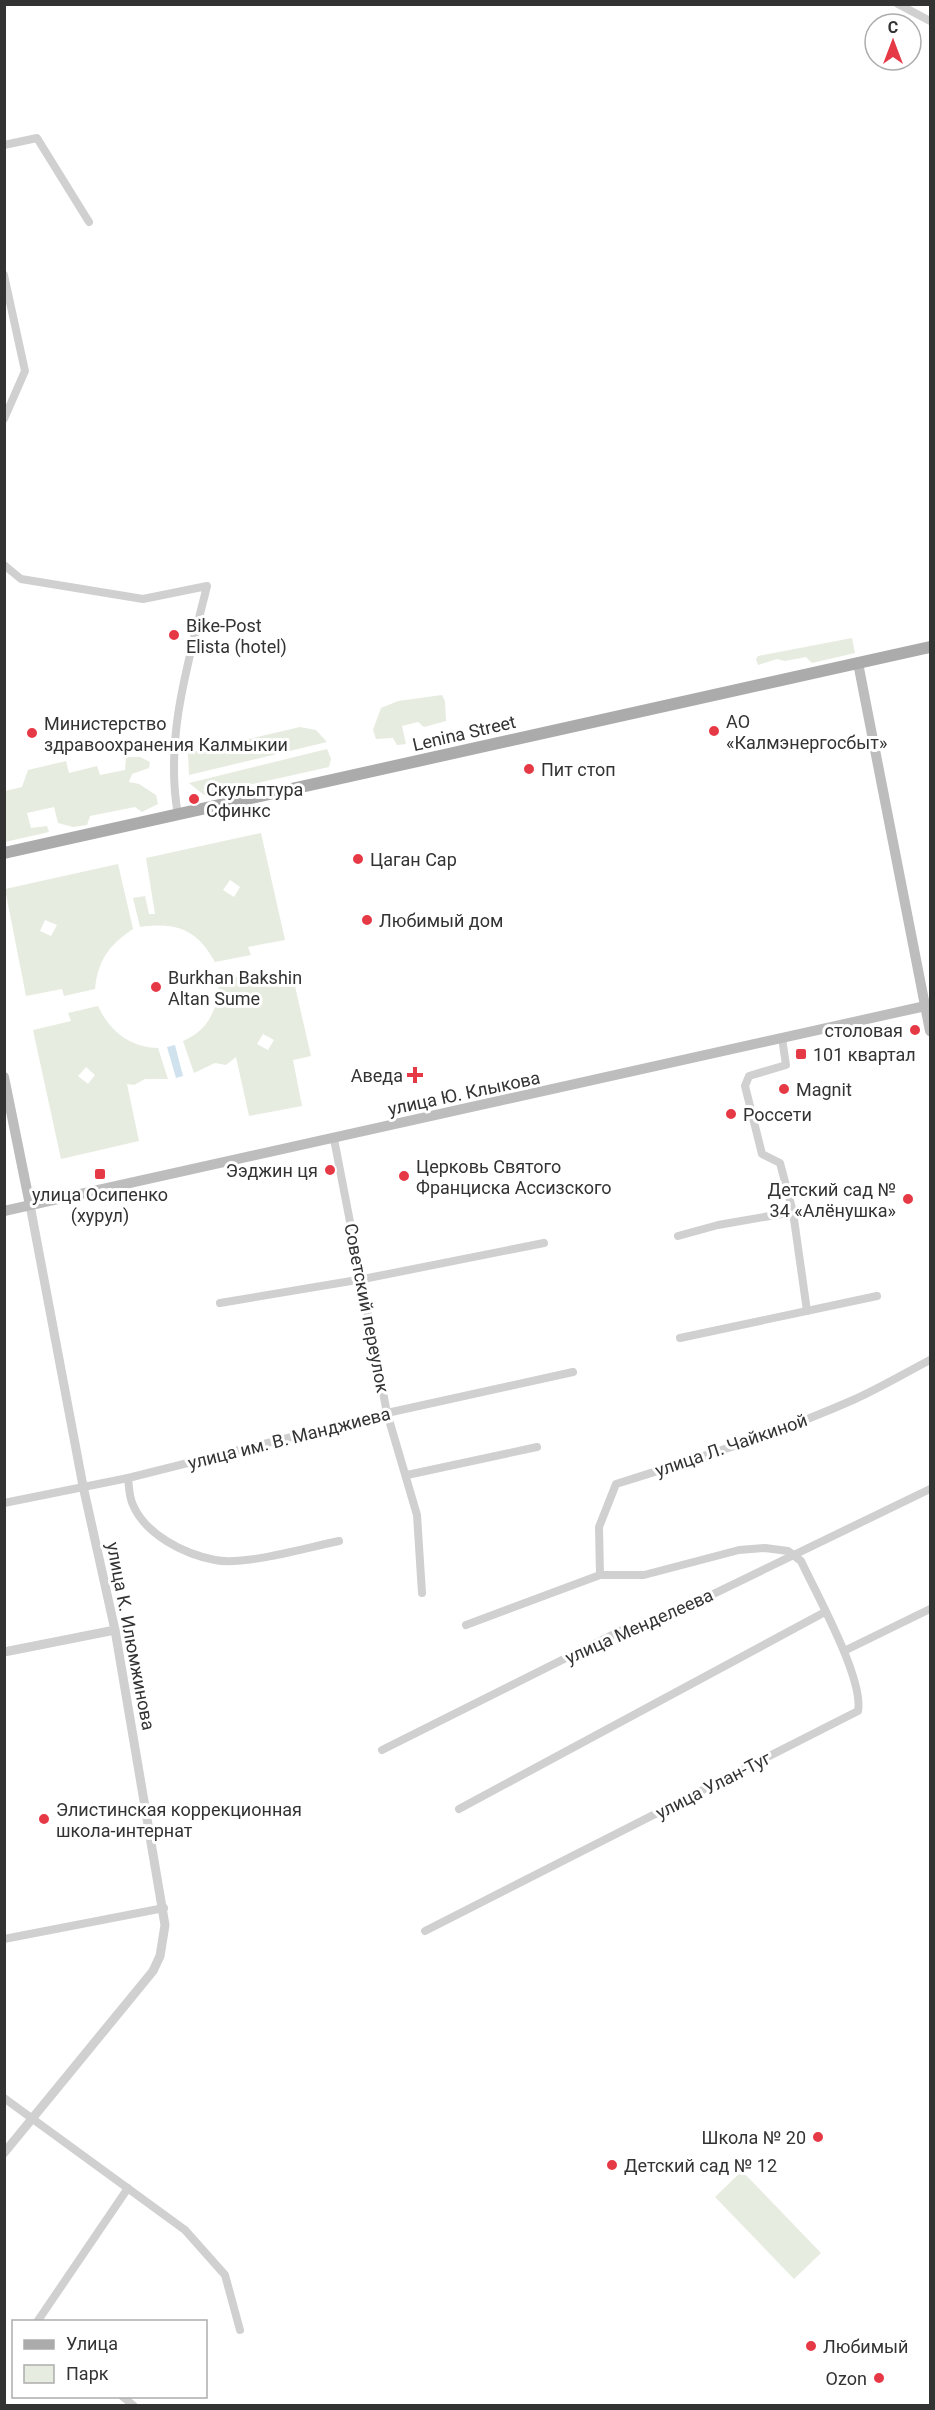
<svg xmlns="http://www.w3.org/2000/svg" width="935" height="2410" font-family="Roboto,sans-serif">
<rect width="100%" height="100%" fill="#fff"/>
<g fill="#e6ecdf" fill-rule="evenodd">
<path d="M 852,638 L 855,653 L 812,663 L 806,657 L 785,661 L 777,659 L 758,665 L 756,659 L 758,656 Z"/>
<path d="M 442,695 L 445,701 L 446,721 L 424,727 L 418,722 L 402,726 L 406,744 L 397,745 L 393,738 L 376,739 L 373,730 L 381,708 L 398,701 Z"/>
<path d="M 300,727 L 316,730 L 327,742 L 189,775 L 188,753 Z"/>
<path d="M 327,749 L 331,759 L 329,767 L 204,795 L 189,783 Z"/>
<path d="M 126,757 L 140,757 L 150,762 L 149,768 L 132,774 L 129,782 L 139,784 L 156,795 L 158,804 L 142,812 L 135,807 L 90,816 L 87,825 L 73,827 L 58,823 L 54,807 L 27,813 L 31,828 L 47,826 L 49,832 L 5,842 L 5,791 L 22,787 L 28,770 L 66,761 L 69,773 L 97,766 L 100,775 L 125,770 Z"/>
<path d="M 261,833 L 285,940 L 248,947 L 251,955 L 215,962 C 197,929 176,922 140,927 L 133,898 L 145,896 L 149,914 L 155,914 L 146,858 ZM 230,880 L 240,887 L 234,897 L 223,890 Z"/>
<path d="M 118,864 L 133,929 C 109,945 98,960 95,989 L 64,996 L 62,989 L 26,996 L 5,889 ZM 45,920 L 57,925 L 51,936 L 40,931 Z"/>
<path d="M 292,973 L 311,1056 L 293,1060 L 302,1106 L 249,1116 L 236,1057 L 226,1065 L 215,1063 L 194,1073 L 183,1041 C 209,1030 219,1007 219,980 L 254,974 L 256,980 ZM 263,1034 L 274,1040 L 268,1050 L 257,1044 Z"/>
<path d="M 98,1006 C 110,1032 130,1047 158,1048 L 168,1079 L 145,1079 L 134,1085 L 127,1084 L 139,1141 L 61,1159 L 33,1030 L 71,1021 L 68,1013 ZM 86,1067 L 95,1075 L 88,1084 L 78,1076 Z"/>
<path d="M 742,2171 L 821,2253 L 794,2279 L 715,2197 Z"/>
</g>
<path fill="#cfe2ee" d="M 175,1045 L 183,1076 L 176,1078 L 167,1047 Z"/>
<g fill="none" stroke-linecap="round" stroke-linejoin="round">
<g stroke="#d0d0d0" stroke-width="8">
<path d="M 898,4 L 930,21"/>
<path d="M 4,145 L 37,138 L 89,222"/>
<path d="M 4,275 L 25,371 L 4,419"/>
<path d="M 4,565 L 21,579 L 143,599 L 207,586 C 189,660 164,738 178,815"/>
<path d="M 782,1038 L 786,1065 L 749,1076 L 745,1086 L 762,1154 L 780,1163 L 793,1212 L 807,1311"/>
<path d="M 334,1139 L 387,1413 L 417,1515 L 422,1593"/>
<path d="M 678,1236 L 718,1225 L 793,1212"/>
<path d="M 220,1303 L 363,1279 L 544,1243"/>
<path d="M 680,1338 L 877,1296"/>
<path d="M 407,1475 L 537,1447"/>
<path d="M 128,1478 C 129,1486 129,1497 133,1505 C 146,1535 184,1554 215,1560 C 245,1566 308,1547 339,1541"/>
<path d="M 4,1503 L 128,1478 L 387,1413 L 573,1372"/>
<path d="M 600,1575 L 599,1527 L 616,1484 C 696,1459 776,1434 853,1400 C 880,1388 905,1373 930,1360"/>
<path d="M 844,1651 L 930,1609"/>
<path d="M 382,1750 L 622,1630 L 639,1630 L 930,1489"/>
<path d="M 459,1809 L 825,1612"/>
<path d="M 425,1931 L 858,1711 C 864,1679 816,1593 801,1561 L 788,1551 L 765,1548 L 739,1550 L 644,1575 L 600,1575 L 466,1625"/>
<path d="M 4,1939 L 164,1908"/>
<path d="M 4,2098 L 185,2230 L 225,2275 L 240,2330"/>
<path d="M 37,2322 L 128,2188"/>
<path d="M 122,2396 L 134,2406"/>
</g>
<g stroke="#d0d0d0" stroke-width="9">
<path d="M 4,1652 L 115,1630"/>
<path d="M 4,2153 L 153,1971 L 160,1956 L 165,1925 L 115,1630 L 83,1486 L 30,1205"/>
</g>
<g stroke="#bdbdbd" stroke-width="10">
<path d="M 858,663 L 930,1031"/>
<path d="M 4,1077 L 30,1205"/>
<path d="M 4,1211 L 930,1005"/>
</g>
<path stroke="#ababab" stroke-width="12" d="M 4,853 L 930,647"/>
</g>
<g fill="#e63946" stroke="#fff" stroke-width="2">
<circle cx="174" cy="635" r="6"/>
<circle cx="714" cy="731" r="6"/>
<circle cx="32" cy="733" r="6"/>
<circle cx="529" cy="769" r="6"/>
<circle cx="194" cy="799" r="6"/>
<circle cx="358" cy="859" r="6"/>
<circle cx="367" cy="920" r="6"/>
<circle cx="156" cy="987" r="6"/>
<circle cx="915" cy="1030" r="6"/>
<rect x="795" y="1048" width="12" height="12" rx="3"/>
<path d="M412 1066h6v6h6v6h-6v6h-6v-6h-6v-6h6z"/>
<circle cx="784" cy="1089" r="6"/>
<circle cx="731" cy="1114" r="6"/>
<circle cx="330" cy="1170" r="6"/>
<rect x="94" y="1168" width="12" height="12" rx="3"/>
<circle cx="404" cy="1176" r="6"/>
<circle cx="908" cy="1199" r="6"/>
<circle cx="44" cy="1819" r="6"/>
<circle cx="818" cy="2137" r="6"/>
<circle cx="612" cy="2165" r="6"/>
<circle cx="811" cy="2346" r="6"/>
<circle cx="879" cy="2378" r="6"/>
</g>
<g text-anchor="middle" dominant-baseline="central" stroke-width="6" stroke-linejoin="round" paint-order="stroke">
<g font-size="18" fill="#333" stroke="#fff" text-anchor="start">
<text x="186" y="625">Bike-Post<tspan x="186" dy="21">Elista (hotel)</tspan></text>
<text x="726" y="721">АО<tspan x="726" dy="21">«Калмэнергосбыт»</tspan></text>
<text x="44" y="723">Министерство<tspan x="44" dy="21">здравоохранения Калмыкии</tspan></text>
<text x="541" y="769">Пит стоп</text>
<text x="206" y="789">Скульптура<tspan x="206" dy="21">Сфинкс</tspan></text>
<text x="370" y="859">Цаган Сар</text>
<text x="379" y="920">Любимый дом</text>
<text x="168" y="977">Burkhan Bakshin<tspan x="168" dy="21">Altan Sume</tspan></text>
<text x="903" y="1030" text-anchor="end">столовая</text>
<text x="813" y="1054">101 квартал</text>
<text x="403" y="1075" text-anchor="end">Аведа</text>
<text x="796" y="1089">Magnit</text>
<text x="743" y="1114">Россети</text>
<text x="416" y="1166">Церковь Святого<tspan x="416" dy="21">Франциска Ассизского</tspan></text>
<text x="318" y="1170" text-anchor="end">Ээджин ця</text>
<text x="896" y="1189" text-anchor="end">Детский сад №<tspan x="896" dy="21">34 «Алёнушка»</tspan></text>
<text x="100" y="1194" text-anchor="middle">улица Осипенко<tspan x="100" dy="21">(хурул)</tspan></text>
<text x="56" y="1809">Элистинская коррекционная<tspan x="56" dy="21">школа-интернат</tspan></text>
<text x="806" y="2137" text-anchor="end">Школа № 20</text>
<text x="624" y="2165">Детский сад № 12</text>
<text x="823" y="2346">Любимый</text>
<text x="867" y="2378" text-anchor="end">Ozon</text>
</g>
<g font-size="18" fill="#333" stroke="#fff">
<text transform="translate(464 733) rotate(-13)">Lenina Street</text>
<text transform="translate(464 1093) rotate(-12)">улица Ю. Клыкова</text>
<text transform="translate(367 1308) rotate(79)">Советский переулок</text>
<text transform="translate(289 1438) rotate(-14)">улица им. В. Манджиева</text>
<text transform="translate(731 1445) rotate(-19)">улица Л. Чайкиной</text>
<text transform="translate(639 1626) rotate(-24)">улица Менделеева</text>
<text transform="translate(131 1636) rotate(79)">улица К. Илюмжинова</text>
<text transform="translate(713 1785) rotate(-27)">улица Улан-Туг</text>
</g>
</g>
<rect width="935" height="2410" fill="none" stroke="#333333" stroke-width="12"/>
<rect x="12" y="2320" width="195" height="78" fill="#ffffff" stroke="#adadad" stroke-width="1.5"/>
<rect x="24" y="2340" width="30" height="9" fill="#ababab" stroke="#adadad" stroke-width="1.5"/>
<text x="66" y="2350" font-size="18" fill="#333333">Улица</text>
<rect x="24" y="2365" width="30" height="18" fill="#e6ecdf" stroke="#adadad" stroke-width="1.5"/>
<text x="66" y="2380" font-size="18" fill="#333333">Парк</text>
<g transform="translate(893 42)"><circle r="28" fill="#ffffff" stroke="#adadad" stroke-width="1.5"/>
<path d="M0-4.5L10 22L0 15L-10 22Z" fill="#e63946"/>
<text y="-9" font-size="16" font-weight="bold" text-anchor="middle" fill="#333333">С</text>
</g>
</svg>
